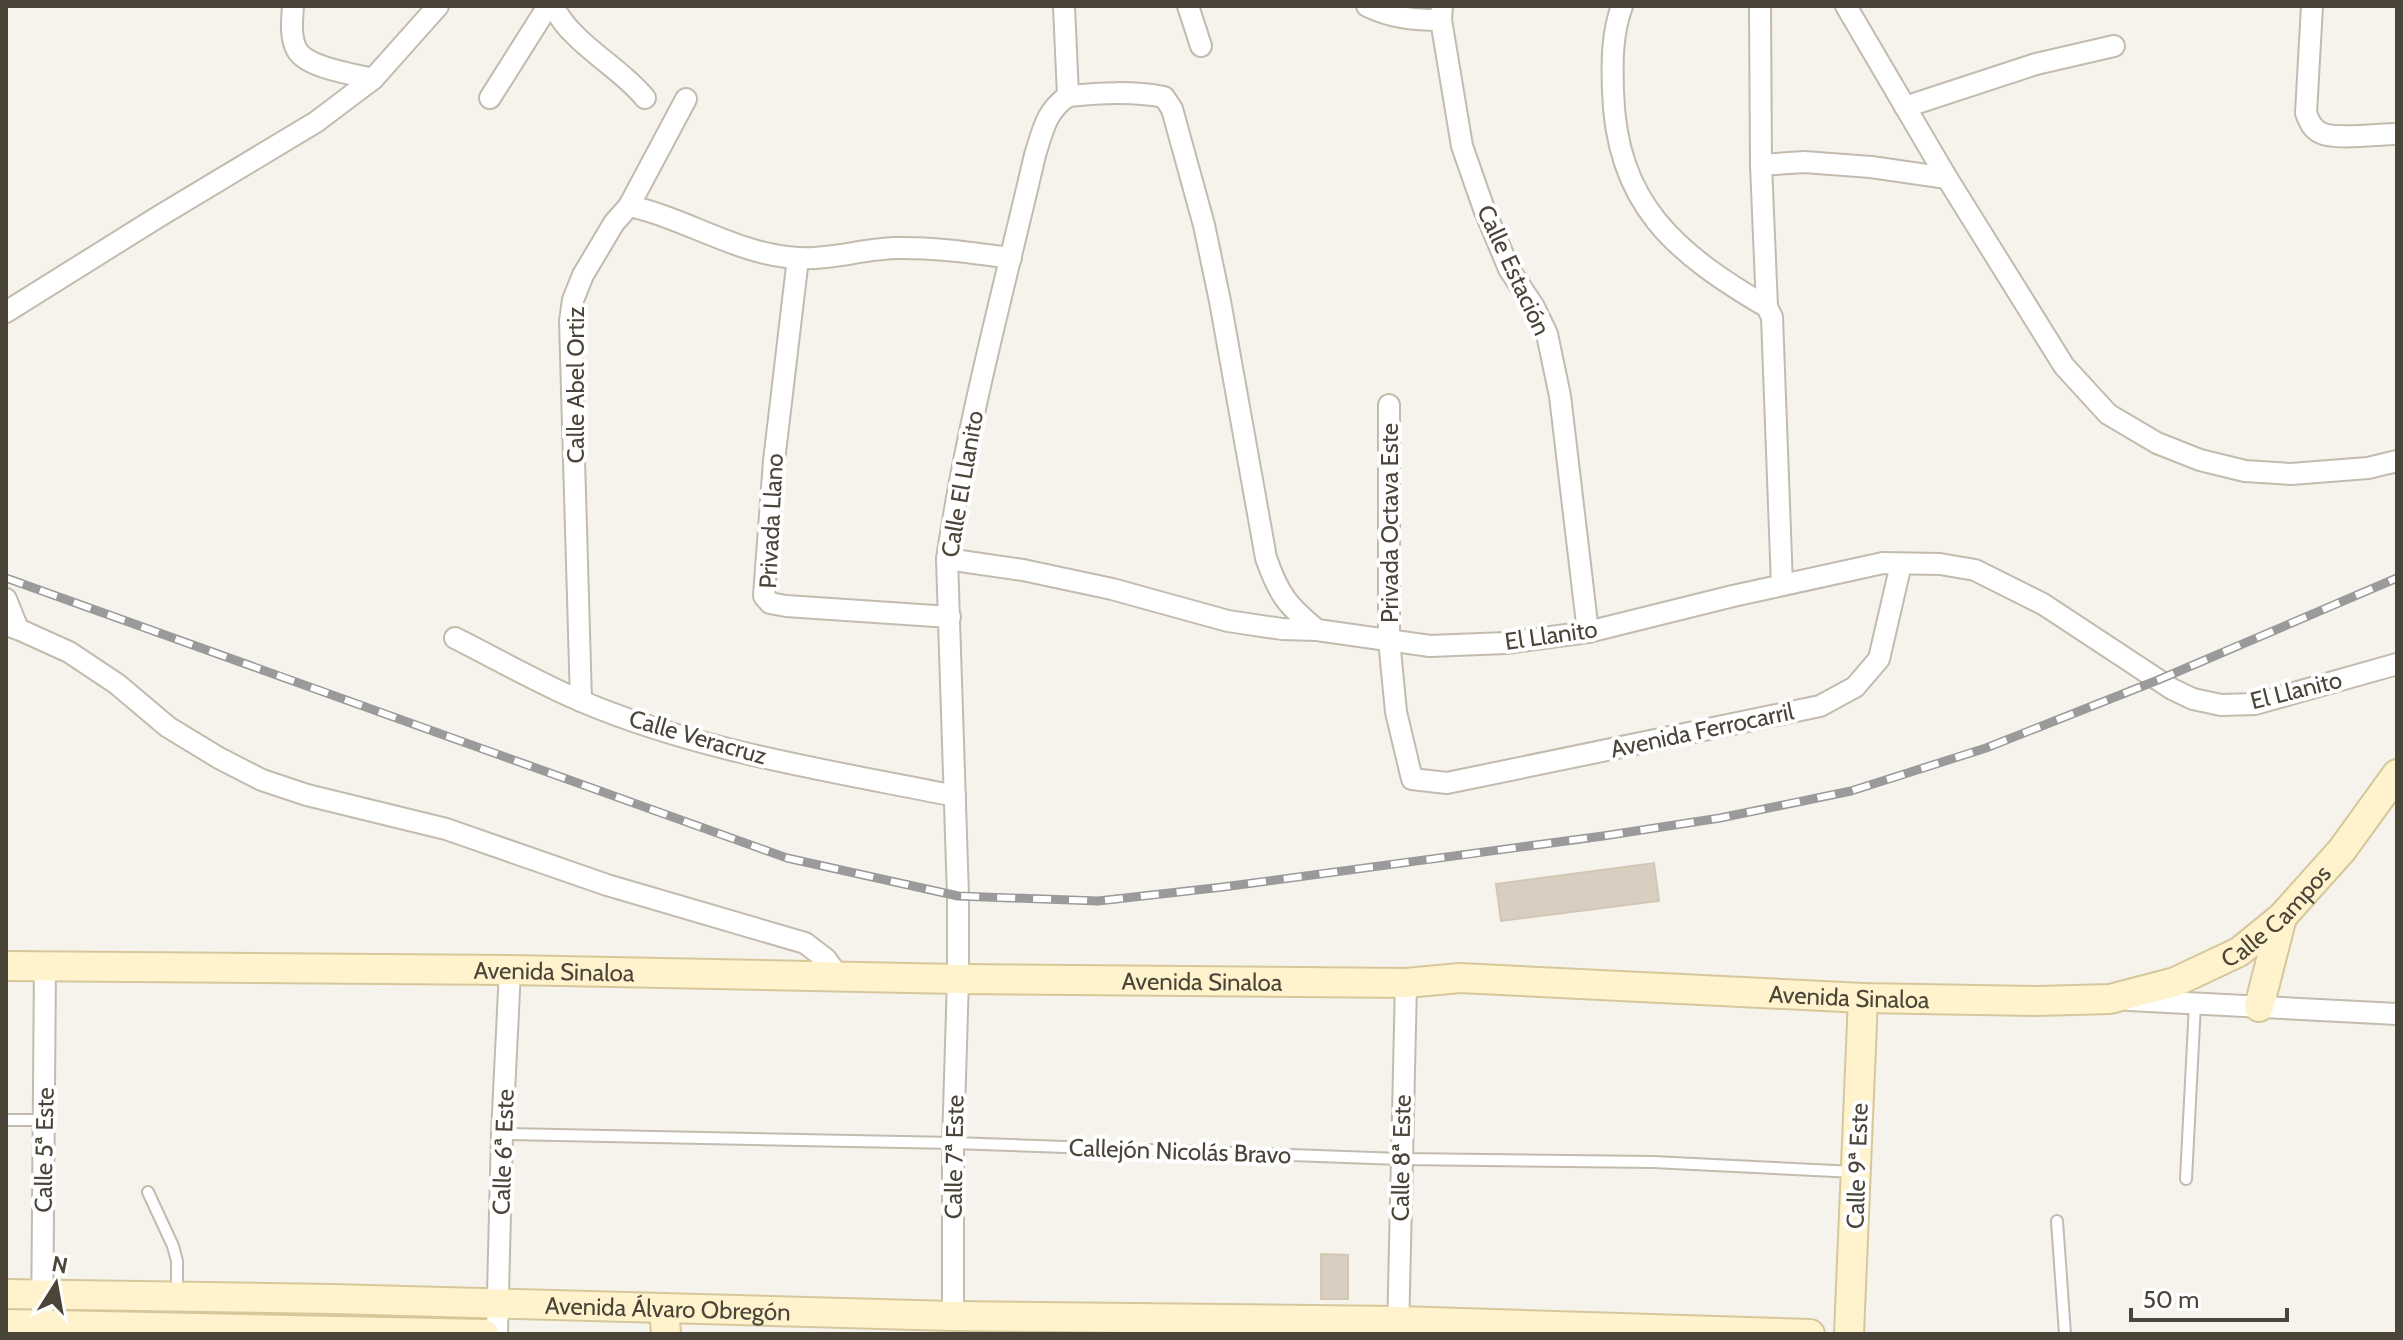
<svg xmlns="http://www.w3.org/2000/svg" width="2403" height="1340" font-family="Cabin,sans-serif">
<rect width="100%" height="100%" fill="#f6f3ec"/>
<g fill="#d8cfc1" stroke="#d3c7b4" stroke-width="2">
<path d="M 1654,863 L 1659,901 L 1501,921 L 1496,884 Z"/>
<path d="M 1321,1254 L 1348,1255 L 1348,1299 L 1321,1299 Z"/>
</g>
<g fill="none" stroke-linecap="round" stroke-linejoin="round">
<defs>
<g id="lane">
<path d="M 6,1120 L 44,1120"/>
<path d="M 502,1134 L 953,1143 L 1401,1159 L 1653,1162 L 1855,1172"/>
<path d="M 2186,1179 L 2195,1004"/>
<path d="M 148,1192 L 173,1246 L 177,1261 L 177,1296"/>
<path d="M 2057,1221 L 2065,1334"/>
</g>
<g id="street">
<path d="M 293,6 C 292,20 290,38 297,50 C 307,68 353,74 373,79"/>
<path d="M 552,6 C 559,15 564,25 572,32 C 594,56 625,73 645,98"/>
<path d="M 1188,6 L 1201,46"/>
<path d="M 1367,6 C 1392,18 1414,20 1441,20"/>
<path d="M 1442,6 L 1441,20 L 1462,146 L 1484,209 L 1509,269 L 1534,307 L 1547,334 L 1560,396 L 1588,632"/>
<path d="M 1622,6 C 1612,33 1612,62 1613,91 C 1616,204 1675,253 1767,307 L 1772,317 L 1782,585"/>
<path d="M 1760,6 L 1761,165 L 1767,307"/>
<path d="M 1846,6 L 1947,178 L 2064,366 L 2108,414 L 2157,443 L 2200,460 L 2245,471 L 2291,474 L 2368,468 L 2397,461"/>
<path d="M 2312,6 L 2306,113 C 2309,121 2312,129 2321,133 C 2335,140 2379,134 2397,134"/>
<path d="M 1068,96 C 1101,93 1132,91 1164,97 L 1172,109 L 1204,225 L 1220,301 L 1266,558 C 1279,595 1287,605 1317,630"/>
<path d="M 490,98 L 548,6"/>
<path d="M 1905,107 L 2036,64 L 2114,46"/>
<path d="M 1761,165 L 1804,162 L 1871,167 L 1947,178"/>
<path d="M 629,206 C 686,218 738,255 798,258 C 830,260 863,249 895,248 C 934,247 973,253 1011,258"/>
<path d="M 798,258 L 774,461 L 764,596 L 770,603 L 786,606 L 950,617"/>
<path d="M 6,312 L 158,217 L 316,122 L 373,79 L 438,6"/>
<path d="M 1389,405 L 1389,640 L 1396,712 L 1412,779 L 1447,783 L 1820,706 L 1855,687 L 1879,659 L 1901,564"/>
<path d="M 947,559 L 1023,570 L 1112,589 L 1228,621 L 1282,629 L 1317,630 L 1430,646 L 1506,643 L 1588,632 L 1733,596 L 1883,563 L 1940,564 L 1975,570 L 2043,604 L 2172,689 L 2193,699 L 2221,705 L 2255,704 L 2397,664"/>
<path d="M 6,599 L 18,629"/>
<path d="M 6,625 L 18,629 L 69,652 L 117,684 L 168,727 L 219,758 L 262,780 L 307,795 L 446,829 L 607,885 L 805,943 L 826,959 L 839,977"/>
<path d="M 455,638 C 497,659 538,683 581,701 C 698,751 831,771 955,796"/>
<path d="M 581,701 L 570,321 L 573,300 L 583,275 L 614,223 L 629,206 L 686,99"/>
<path d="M 2129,1000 L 2397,1014"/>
<path d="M 953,1316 L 953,1143 L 958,979 L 958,896 L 947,559 C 967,422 1004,289 1035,155 C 1043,130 1046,111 1068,96 L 1064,6"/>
<path d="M 42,1334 L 45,965"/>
<path d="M 497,1334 L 502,1134 L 510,970"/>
<path d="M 1398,1334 L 1406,983"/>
</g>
<g id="secondary">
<path id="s1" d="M 6,966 L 510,970 L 958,979 L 1406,983 L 1460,978 L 1863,998 L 2037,1001 L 2110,999 L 2175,982 L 2239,952 L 2282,917 L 2342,850 L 2397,774"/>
<path d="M 2259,1007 L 2282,917"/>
<path id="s2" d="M 6,1294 L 332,1299 L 953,1316 L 1398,1321 L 1810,1334"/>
<path d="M 664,1308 L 666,1334"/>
<path d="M 6,1324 L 484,1334"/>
<path d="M 1849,1334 L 1863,998"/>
</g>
</defs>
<use href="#lane" stroke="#c2bbae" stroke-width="14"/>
<use href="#street" stroke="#c2bbae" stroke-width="24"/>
<use href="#secondary" stroke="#d6c79b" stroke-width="32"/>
<use href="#lane" stroke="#fff" stroke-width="10"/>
<use href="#street" stroke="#fff" stroke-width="20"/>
<use href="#secondary" stroke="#fff3cd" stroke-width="28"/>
<defs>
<path id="rail" d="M 6,578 L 787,858 L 958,896 L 1098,901 L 1223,887 L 1603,836 L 1720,818 L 1851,791 L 1986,748 L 2158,680 L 2397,578"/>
</defs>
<use href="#rail" stroke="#9a9a9a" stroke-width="9"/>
<use href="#rail" stroke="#fff" stroke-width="6" stroke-dasharray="18" stroke-linecap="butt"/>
</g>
<g text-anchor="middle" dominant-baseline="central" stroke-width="8" stroke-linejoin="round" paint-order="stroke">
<g font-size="24" fill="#4b4439" stroke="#fff">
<text transform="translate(1514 270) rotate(65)">Calle Estación</text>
<text transform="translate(575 385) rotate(-90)">Calle Abel Ortiz</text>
<text transform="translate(962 484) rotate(-80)">Calle El Llanito</text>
<text transform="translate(771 521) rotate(-87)">Privada Llano</text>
<text transform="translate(1389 523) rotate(-90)">Privada Octava Este</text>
<text transform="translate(1551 635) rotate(-8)">El Llanito</text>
<text transform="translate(2296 690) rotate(-14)">El Llanito</text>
<text transform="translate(1702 730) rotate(-12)">Avenida Ferrocarril</text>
<text transform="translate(698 737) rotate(16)">Calle Veracruz</text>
<text stroke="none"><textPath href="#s1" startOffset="2294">Calle Campos</textPath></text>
<text stroke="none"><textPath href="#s1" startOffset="548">Avenida Sinaloa</textPath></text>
<text stroke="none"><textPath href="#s1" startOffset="1196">Avenida Sinaloa</textPath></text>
<text stroke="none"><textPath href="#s1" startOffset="1844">Avenida Sinaloa</textPath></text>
<text transform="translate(44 1150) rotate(-89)">Calle 5ª Este</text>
<text transform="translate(1180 1151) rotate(2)">Callejón Nicolás Bravo</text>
<text transform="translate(503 1152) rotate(-88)">Calle 6ª Este</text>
<text transform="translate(954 1157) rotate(-89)">Calle 7ª Este</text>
<text transform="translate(1401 1158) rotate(-89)">Calle 8ª Este</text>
<text transform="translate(1857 1166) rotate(-88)">Calle 9ª Este</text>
<text stroke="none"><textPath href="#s2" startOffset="662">Avenida Álvaro Obregón</textPath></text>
</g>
</g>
<rect width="2403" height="1340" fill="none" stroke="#4b4439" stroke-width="16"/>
<g transform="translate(56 1284) rotate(11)" stroke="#ffffff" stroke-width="6" paint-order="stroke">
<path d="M0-6L14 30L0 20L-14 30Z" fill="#4b4439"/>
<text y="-12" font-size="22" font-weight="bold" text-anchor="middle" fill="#4b4439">N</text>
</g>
<path d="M2131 1308v12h156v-12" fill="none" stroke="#4b4439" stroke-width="4"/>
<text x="2143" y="1308" font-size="24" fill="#4b4439" stroke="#ffffff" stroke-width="6" paint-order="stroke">50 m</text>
</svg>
